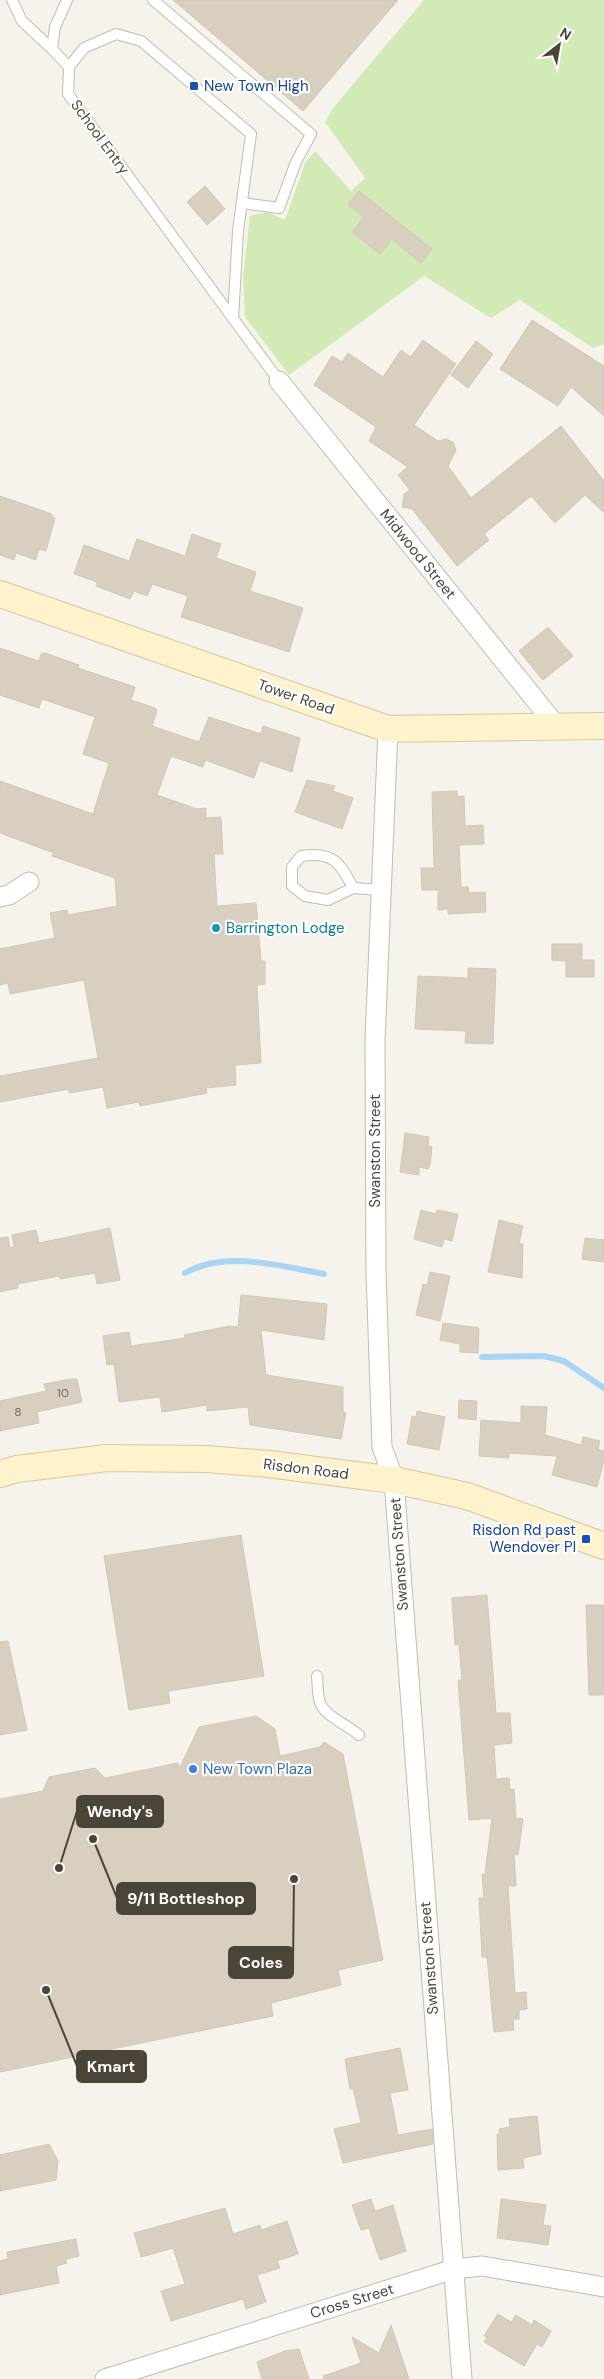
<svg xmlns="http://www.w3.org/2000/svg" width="604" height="2379" font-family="'DM Sans',sans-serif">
<rect width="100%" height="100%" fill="#f6f3ec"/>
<path fill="#d2eab5" d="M 424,0 L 604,0 L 604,344 L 593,348 L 520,300 L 491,318 L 424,276 L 289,375 L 245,317 L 243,278 L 250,216 L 267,212 L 285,220 L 305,163 L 315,151 L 351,191 L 365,178 L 325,122 L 333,108 Z"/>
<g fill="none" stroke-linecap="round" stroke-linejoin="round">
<g stroke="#a9d4f2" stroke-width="6">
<path d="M 185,1273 C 226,1250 280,1266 324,1274"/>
<path d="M 482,1357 L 544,1356 L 564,1361 L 604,1388"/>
</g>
</g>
<g fill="#d8cfc1" stroke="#d3c7b4">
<path d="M 173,0 L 398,0 L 303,111 Z"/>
<path d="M 205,186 L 225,209 L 207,225 L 187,202 Z"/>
<path d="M 359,191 L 432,249 L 421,263 L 392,239 L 380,254 L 352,232 L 364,217 L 348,204 Z"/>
<path d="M 532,320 L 604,366 L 604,416 L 571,387 L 558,406 L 500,369 Z"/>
<path d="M 423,340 L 456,364 L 414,425 L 438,441 L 446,439 L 453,442 L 456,450 L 448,466 L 471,498 L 561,426 L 604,481 L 604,513 L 585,495 L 555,523 L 531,496 L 484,534 L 489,540 L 457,566 L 412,509 L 402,507 L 404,494 L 410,490 L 398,475 L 408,467 L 369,441 L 376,427 L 314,385 L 332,356 L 342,362 L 348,353 L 383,377 L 401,350 L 411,357 Z"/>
<path d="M 476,341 L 493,354 L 468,388 L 451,375 Z"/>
<path d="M 0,496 L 52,514 L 51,516 L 55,518 L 46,551 L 39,549 L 36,560 L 16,553 L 14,560 L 0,555 Z"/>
<path d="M 192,534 L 221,544 L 216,558 L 256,572 L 250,591 L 303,608 L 289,652 L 181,617 L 188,596 L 152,584 L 147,596 L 134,591 L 130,599 L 96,586 L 97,582 L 74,574 L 84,545 L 129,561 L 137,539 L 185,556 Z"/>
<path d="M 548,627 L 573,656 L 543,680 L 519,651 Z"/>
<path d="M 0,648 L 39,661 L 41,654 L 45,653 L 79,665 L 78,668 L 135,687 L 131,700 L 155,708 L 157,711 L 152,726 L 199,742 L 209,717 L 261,734 L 263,726 L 300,738 L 292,772 L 260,761 L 254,778 L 205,760 L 203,767 L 171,756 L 157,795 L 197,809 L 206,808 L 206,818 L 221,817 L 223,854 L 214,854 L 217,906 L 256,903 L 261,961 L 265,961 L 265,984 L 257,985 L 261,1063 L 235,1065 L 236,1085 L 206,1088 L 207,1093 L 140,1106 L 139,1102 L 107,1108 L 103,1087 L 69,1093 L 69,1089 L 0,1102 L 0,1076 L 98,1058 L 84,980 L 10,994 L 8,983 L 0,985 L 0,949 L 55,938 L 50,913 L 67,910 L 68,915 L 117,906 L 115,878 L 52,856 L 54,853 L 0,833 L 0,781 L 93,814 L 109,763 L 83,754 L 95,717 L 42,699 L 39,708 L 0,695 Z"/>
<path d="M 307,780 L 335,786 L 333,791 L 353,798 L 342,829 L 295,812 Z"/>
<path d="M 457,791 L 457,797 L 464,796 L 465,826 L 483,825 L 484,844 L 459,845 L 461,887 L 468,887 L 469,893 L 485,892 L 486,912 L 448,914 L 448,909 L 438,910 L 438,890 L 422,890 L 421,868 L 434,868 L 432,792 Z"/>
<path d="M 552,944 L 582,944 L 582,960 L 594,960 L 594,977 L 566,977 L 566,961 L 552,960 Z"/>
<path d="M 468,968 L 496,969 L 493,1044 L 465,1043 L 466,1031 L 415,1029 L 418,976 L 468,978 Z"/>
<path d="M 405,1133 L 429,1137 L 428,1146 L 432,1147 L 430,1165 L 428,1169 L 419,1167 L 419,1175 L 400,1172 Z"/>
<path d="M 421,1210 L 436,1214 L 437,1210 L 458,1214 L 452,1241 L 444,1239 L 442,1247 L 414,1239 Z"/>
<path d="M 499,1220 L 523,1226 L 519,1243 L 523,1244 L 522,1278 L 488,1272 Z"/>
<path d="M 110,1228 L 120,1280 L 97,1284 L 95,1273 L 60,1279 L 59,1276 L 18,1284 L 18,1288 L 0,1292 L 0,1238 L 8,1237 L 10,1248 L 14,1247 L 12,1235 L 36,1230 L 39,1243 Z"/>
<path d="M 585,1238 L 604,1240 L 604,1262 L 582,1259 Z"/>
<path d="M 430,1272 L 450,1276 L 440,1321 L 416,1315 L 423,1284 L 427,1285 Z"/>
<path d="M 241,1295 L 327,1304 L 324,1340 L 261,1330 L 266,1375 L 343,1387 L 343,1412 L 346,1413 L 341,1439 L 250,1425 L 248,1407 L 207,1411 L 207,1405 L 162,1412 L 160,1397 L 119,1402 L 114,1364 L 107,1365 L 103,1336 L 129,1332 L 131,1346 L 185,1338 L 184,1335 L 230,1326 L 238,1327 Z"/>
<path d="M 443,1323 L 479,1328 L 478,1353 L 460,1352 L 460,1344 L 440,1340 Z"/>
<path d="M 70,1379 L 77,1379 L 82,1402 L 37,1412 L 39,1423 L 0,1431 L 0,1401 L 46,1391 L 44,1384 Z"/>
<path d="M 459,1400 L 477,1401 L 476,1420 L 458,1418 Z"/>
<path d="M 521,1406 L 547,1407 L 545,1435 L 581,1445 L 583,1437 L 600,1441 L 598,1449 L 604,1451 L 604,1460 L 597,1487 L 552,1475 L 557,1456 L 509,1453 L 509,1458 L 479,1456 L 481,1420 L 521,1423 Z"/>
<path d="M 417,1411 L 445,1417 L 439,1450 L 407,1444 L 412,1416 L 416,1417 Z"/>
<path d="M 241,1535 L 264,1676 L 168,1691 L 170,1703 L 129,1710 L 104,1556 Z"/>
<path d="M 487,1595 L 496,1713 L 510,1713 L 512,1743 L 494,1745 L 496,1779 L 509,1778 L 510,1790 L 514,1789 L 516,1818 L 523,1819 L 518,1855 L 514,1854 L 516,1886 L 508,1886 L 515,1993 L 526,1992 L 527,2009 L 519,2010 L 519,2019 L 513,2019 L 514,2030 L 494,2032 L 487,1957 L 482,1957 L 479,1898 L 484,1898 L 482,1874 L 485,1874 L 492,1818 L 469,1820 L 458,1680 L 462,1680 L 459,1644 L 455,1645 L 452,1598 Z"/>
<path d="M 586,1605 L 604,1605 L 604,1695 L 589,1695 Z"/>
<path d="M 8,1641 L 27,1730 L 0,1735 L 0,1642 Z"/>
<path d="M 256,1716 L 275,1729 L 280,1756 L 320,1747 L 324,1742 L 343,1754 L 383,1960 L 338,1970 L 341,1985 L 271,2003 L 273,2016 L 0,2072 L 0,1799 L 43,1791 L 49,1777 L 95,1768 L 105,1778 L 178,1763 L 179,1769 L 199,1727 Z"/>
<path d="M 400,2048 L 408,2090 L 390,2093 L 398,2135 L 432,2129 L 433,2144 L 343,2163 L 334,2129 L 361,2123 L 353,2088 L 350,2089 L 345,2059 Z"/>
<path d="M 537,2116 L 541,2154 L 523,2158 L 524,2168 L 498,2170 L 497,2134 L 500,2134 L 499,2129 L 510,2127 L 509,2119 Z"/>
<path d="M 49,2144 L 58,2161 L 56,2180 L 0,2191 L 0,2155 Z"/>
<path d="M 371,2199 L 375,2211 L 393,2205 L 406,2251 L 380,2260 L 369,2228 L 361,2230 L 352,2205 Z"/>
<path d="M 501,2199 L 546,2205 L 543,2225 L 551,2226 L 548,2245 L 497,2238 Z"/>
<path d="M 225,2208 L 233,2234 L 260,2225 L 261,2230 L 287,2221 L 298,2254 L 277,2261 L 280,2268 L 257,2275 L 266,2302 L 246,2309 L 243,2299 L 171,2321 L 161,2291 L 185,2284 L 173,2248 L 141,2257 L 134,2233 Z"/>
<path d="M 76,2239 L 79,2256 L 66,2259 L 67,2263 L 56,2266 L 59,2283 L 0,2295 L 0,2261 L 8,2259 L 7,2252 Z"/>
<path d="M 498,2314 L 511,2322 L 516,2315 L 532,2325 L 534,2320 L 551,2331 L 542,2347 L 537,2344 L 524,2366 L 484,2342 L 487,2337 L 484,2336 Z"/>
<path d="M 391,2325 L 409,2379 L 324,2379 L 323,2376 L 361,2363 L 352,2337 L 379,2353 Z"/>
<path d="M 299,2349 L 309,2379 L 262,2379 L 257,2362 L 285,2351 Z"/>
</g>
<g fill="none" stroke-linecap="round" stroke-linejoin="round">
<defs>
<g id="lane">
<path d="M 12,0 L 22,21 L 52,49"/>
<path d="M 67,0 L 55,27 L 52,49 L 69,67"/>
<path d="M 153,0 L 311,134 L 296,162 L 279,208 L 242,203"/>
<path d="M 233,319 L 238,231 L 251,134 L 141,41 L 116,34 L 84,48 L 69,67 L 68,94 L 279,381"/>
<path d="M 353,888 C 340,862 332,851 301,856 L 292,867 L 292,886 L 305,896 L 328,900 L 353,888 L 380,890"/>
<path d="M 317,1676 C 318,1685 317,1697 321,1705 C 328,1718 348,1725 359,1735"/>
</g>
<g id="street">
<path d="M 279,381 L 558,728"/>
<path d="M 388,729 L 375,1040 L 376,1272 L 382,1447 L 394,1480 L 462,2379"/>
<path d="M 0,897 L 9,895 L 29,882"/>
<path d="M 105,2379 L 454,2269 L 482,2266 L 604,2287"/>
</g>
<g id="secondary">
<path d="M 0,594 L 388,729 L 604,726"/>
<path d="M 0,1474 L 17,1469 L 107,1458 L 206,1459 L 269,1464 L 394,1480 L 467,1496 L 604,1546"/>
</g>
</defs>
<use href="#lane" stroke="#c2bbae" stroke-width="12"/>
<use href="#street" stroke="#c2bbae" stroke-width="21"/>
<use href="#secondary" stroke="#d6c79b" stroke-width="28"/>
<use href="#lane" stroke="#fff" stroke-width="10"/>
<use href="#street" stroke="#fff" stroke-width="19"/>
<use href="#secondary" stroke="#fff3cd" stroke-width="26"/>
</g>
<g fill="#1a4fb4" stroke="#fff" stroke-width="2">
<rect x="189" y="81" width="10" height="10" rx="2.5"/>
<rect x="581" y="1534" width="10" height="10" rx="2.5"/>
</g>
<circle fill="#0f9aa8" stroke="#fff" stroke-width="2" cx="216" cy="928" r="5"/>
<circle fill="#3f7fe0" stroke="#fff" stroke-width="2" cx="193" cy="1769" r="5"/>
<g text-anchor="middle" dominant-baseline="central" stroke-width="4.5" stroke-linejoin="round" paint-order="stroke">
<g font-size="12" fill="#6e675b">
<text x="63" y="1393">10</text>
<text x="18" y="1412">8</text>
</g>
<g font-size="15" fill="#164399" stroke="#fff" text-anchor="start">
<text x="204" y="86">New Town High</text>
<text x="576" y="1530" text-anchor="end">Risdon Rd past<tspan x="576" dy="17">Wendover Pl</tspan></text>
</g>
<g font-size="15" fill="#4b4439" stroke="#fff">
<text transform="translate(100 137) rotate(54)">School Entry</text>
<text transform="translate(418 554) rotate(51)">Midwood Street</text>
<text transform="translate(296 697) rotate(19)">Tower Road</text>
<text transform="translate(375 1151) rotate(-90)">Swanston Street</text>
<text transform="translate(306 1469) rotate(7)">Risdon Road</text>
<text transform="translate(399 1554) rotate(-94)">Swanston Street</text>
<text transform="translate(429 1958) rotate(-94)">Swanston Street</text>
<text transform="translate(352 2301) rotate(-17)">Cross Street</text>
</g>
<g font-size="15" fill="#0d838f" stroke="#fff" text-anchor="start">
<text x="226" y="928">Barrington Lodge</text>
</g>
<g font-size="15" fill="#366cbe" stroke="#fff" text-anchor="start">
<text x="203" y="1769">New Town Plaza</text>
</g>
</g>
<path fill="none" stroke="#4b4439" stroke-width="2" d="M59 1868L77 1811M93 1839L117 1898M294 1879L293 1963M46 1990L77 2066"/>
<g fill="#4b4439" stroke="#fff" stroke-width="2">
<circle cx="59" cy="1868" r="5"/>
<circle cx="93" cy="1839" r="5"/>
<circle cx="294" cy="1879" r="5"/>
<circle cx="46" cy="1990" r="5"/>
</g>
<g fill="#4b4439" stroke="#4b4439" stroke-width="2">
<rect x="77" y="1796" width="86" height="31" rx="5"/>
<rect x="117" y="1883" width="138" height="31" rx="5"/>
<rect x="229" y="1947" width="64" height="31" rx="5"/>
<rect x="77" y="2051" width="69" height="31" rx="5"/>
</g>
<g font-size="16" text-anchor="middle" font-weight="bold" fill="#fff">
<text x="120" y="1817">Wendy's</text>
<text x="186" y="1904">9/11 Bottleshop</text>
<text x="261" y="1968">Coles</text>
<text x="111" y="2072">Kmart</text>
</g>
<g transform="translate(559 45) rotate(31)" stroke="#ffffff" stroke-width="4" paint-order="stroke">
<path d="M0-4L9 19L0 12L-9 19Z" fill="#4b4439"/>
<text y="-8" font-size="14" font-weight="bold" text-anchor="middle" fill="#4b4439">N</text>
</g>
</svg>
